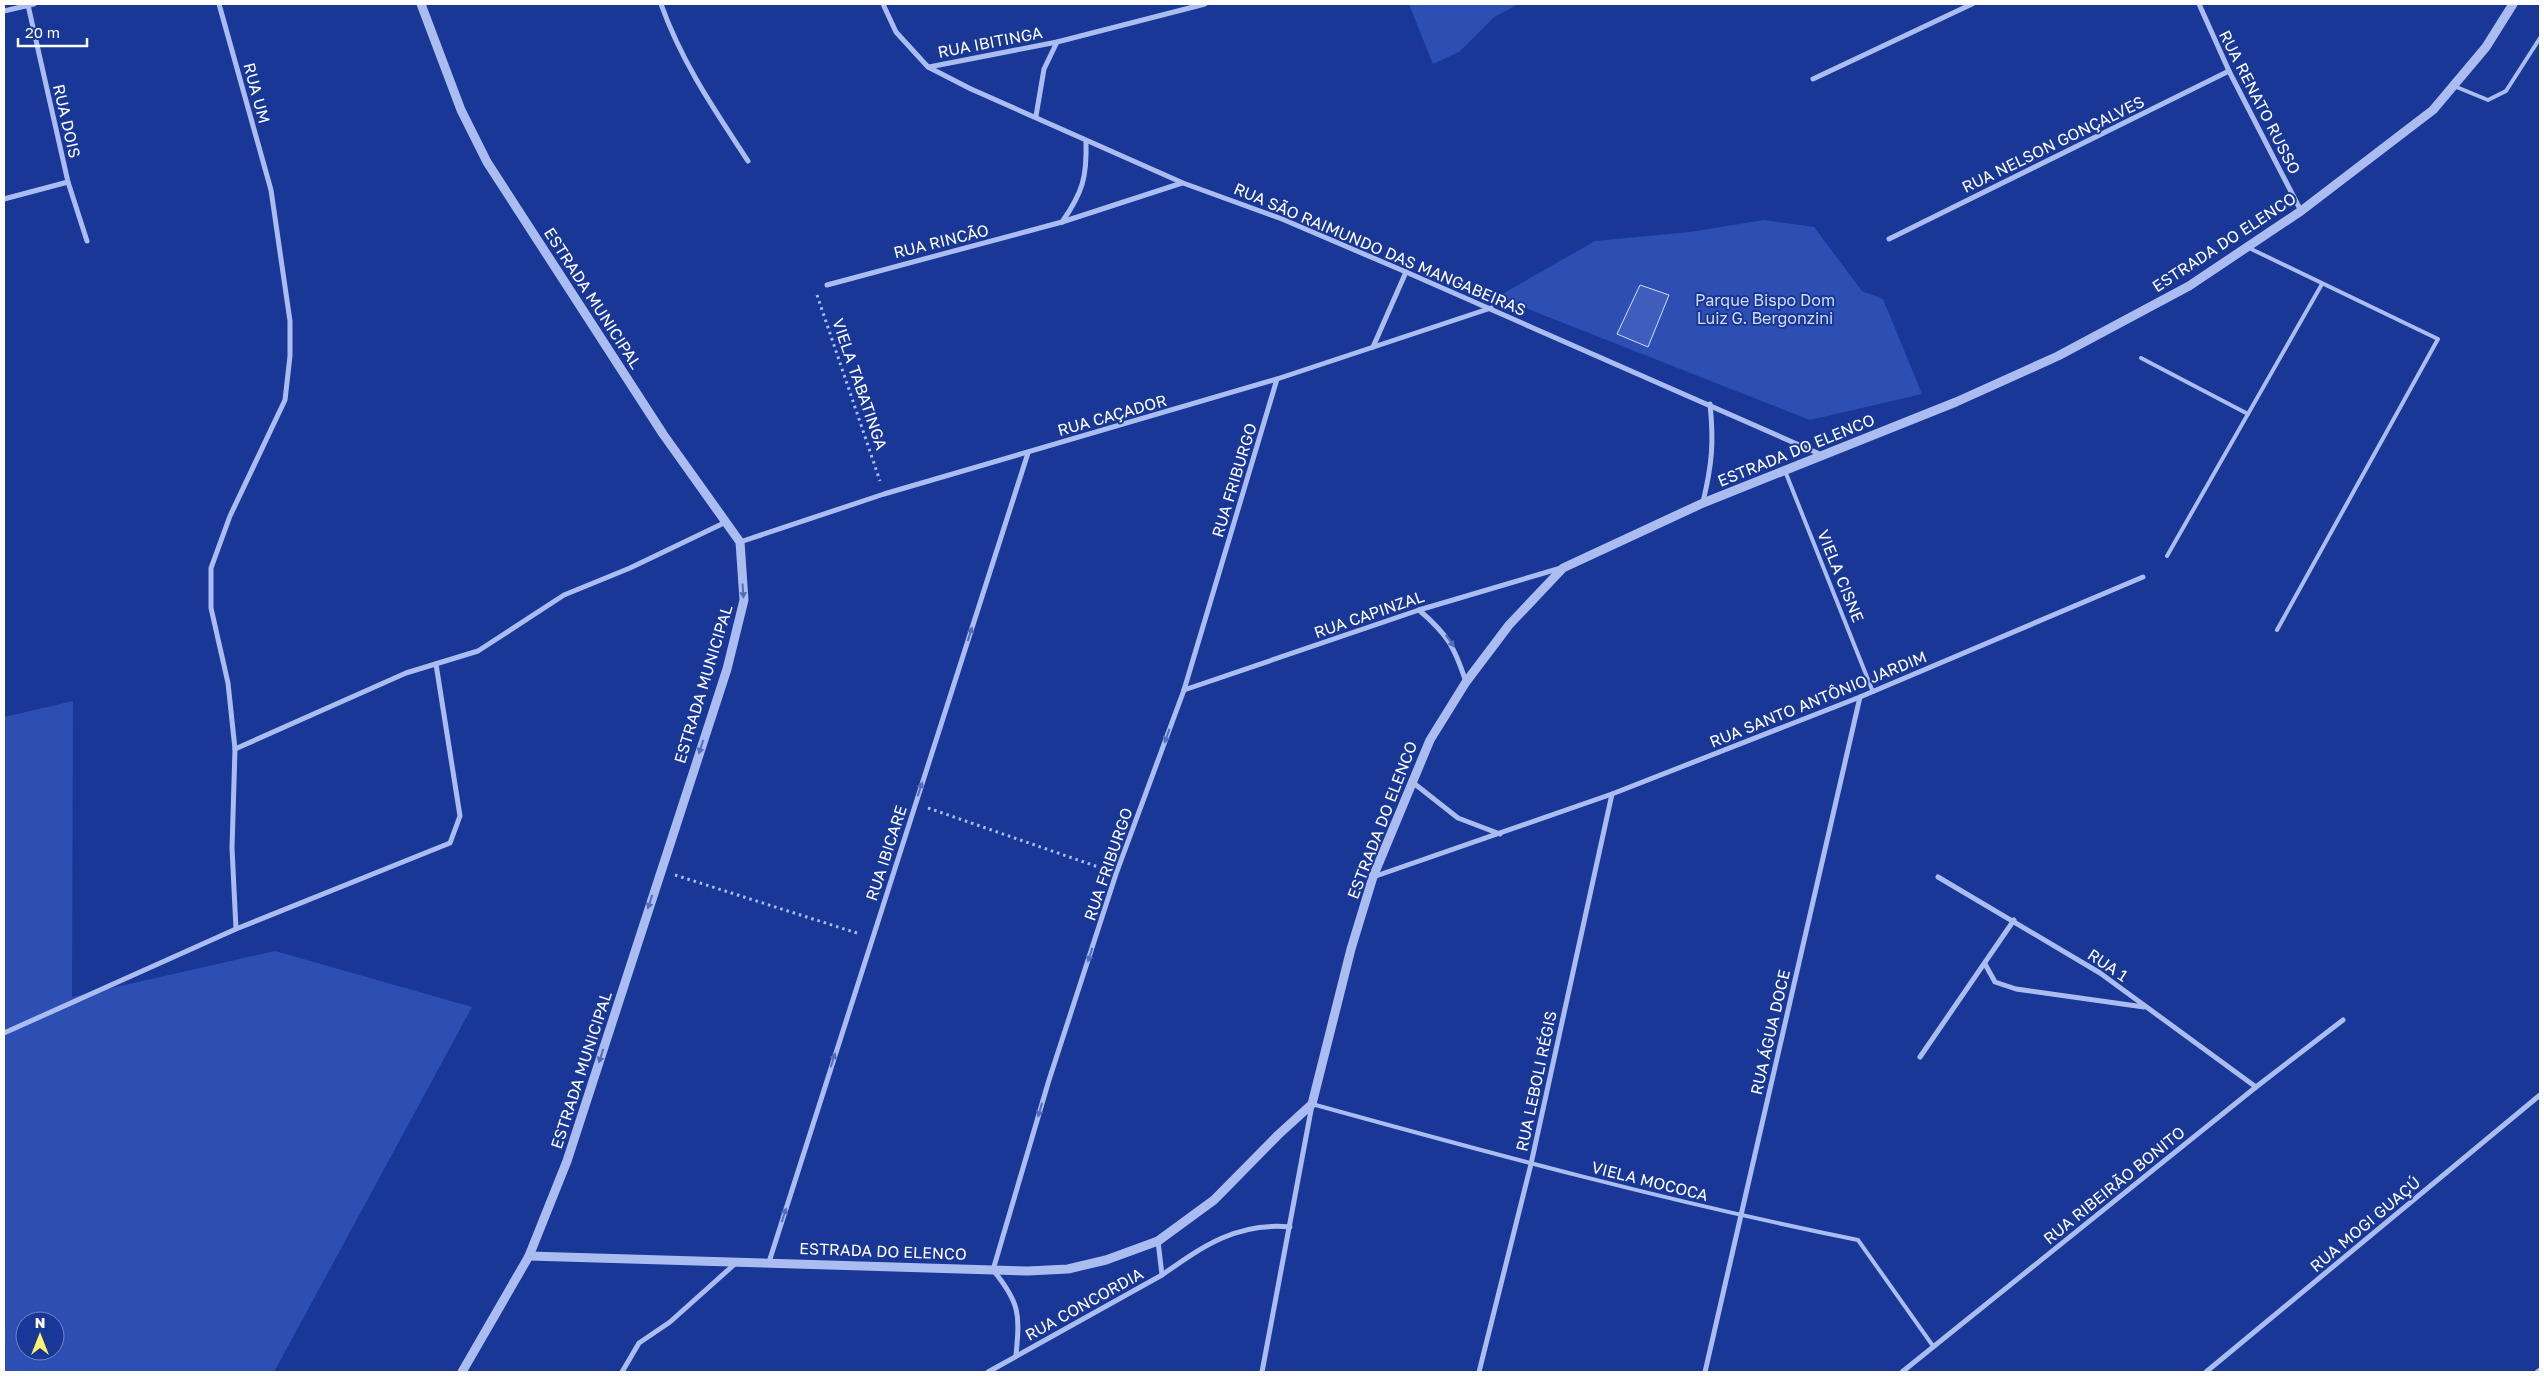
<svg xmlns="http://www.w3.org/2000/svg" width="2544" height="1376" font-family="'Golos Text',sans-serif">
<rect width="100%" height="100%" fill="#193796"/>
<g fill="#2d4fb4" fill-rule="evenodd">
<path d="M 1409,4 L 1519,4 L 1494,17 L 1459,52 L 1433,64 Z"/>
<path d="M 1764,220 L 1814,227 L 1862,291 L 1883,299 L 1922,394 L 1810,420 L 1497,297 L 1595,241 L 1690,232 Z"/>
<path d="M 73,701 L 72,997 L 275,951 L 472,1007 L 274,1372 L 4,1372 L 4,717 ZM 25,1321 L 55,1321 L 55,1351 L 25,1351 Z"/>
</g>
<path fill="#3e5dbc" stroke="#d2ddfb" d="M 1640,285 L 1669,295 L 1648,347 L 1617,334 Z"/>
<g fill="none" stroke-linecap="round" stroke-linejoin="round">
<g stroke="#abbdf0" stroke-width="3" stroke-dasharray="2.5 4" stroke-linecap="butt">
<path d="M 817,295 L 880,481"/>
<path d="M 928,808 L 1104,869"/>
<path d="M 675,875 L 860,934"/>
</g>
<g stroke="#abbdf0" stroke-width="4">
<path d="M 2454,86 L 2488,100 L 2506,91 L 2540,38"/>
<path d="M 2247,247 L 2438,339 L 2277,630"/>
<path d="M 2141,358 L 2248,414"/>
<path d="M 1785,471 L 1873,692"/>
<path d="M 2167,556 L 2322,284"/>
<path d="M 1312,1104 C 1493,1154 1674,1203 1858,1240 L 1933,1346"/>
</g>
<g stroke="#abbdf0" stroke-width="5">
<path d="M 219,4 L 271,190 L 290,321 L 290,356 L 285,400 L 230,516 L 211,568 L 211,608 L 228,683 L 235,749 L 232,848 L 236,929"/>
<path d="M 661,4 C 682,63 714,109 748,161"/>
<path d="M 883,4 L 896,32 L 928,67 L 971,89 L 1183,183 L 1282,219 L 1406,272 L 1822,455"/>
<path d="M 2199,4 L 2229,71 L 2301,211"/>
<path d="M 28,5 L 68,182 L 87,241"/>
<path d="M 4,11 L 34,4"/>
<path d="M 929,67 L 1057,42 L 1205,4"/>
<path d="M 1813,79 L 1972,4"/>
<path d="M 1036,116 L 1044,69 L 1057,42"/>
<path d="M 4,199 L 68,182"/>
<path d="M 1062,222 C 1083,192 1087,177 1086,141"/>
<path d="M 1889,239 L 2229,71"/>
<path d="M 827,285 L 1062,222 L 1182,183"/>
<path d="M 1373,347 L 1406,272"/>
<path d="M 1703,502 C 1712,464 1714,443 1710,404"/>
<path d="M 740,542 L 884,494 L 1277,379 L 1491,308"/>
<path d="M 1419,610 C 1448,635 1454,646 1466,682"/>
<path d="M 1184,690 L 1419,610 L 1561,568"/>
<path d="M 235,749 L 406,673 L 478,651 L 564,595 L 630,568 L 726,522"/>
<path d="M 1411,781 L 1458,818 L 1500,834"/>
<path d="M 1373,877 L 1612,794 L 1860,697 L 2143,577"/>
<path d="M 1938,877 L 2100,973 L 2256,1087"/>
<path d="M 1985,964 L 1995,982 L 2016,989 L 2144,1007"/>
<path d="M 4,1033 L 236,929 L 450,843 L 460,816 L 436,664"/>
<path d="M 1920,1057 L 2014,920"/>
<path d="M 769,1262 L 1028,453"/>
<path d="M 1162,1275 C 1203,1246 1237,1222 1290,1227"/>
<path d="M 1016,1355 C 1020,1314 1020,1303 993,1270 L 1049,1080 L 1116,874 L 1184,690 L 1277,379"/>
<path d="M 622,1372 L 639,1343 L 670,1322 L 737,1262"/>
<path d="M 988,1372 L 1162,1275 L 1158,1241"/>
<path d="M 1262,1372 L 1312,1105"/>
<path d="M 1479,1372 L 1531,1164 L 1612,794"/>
<path d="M 1705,1372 L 1860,697"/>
<path d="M 1902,1372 L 2256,1087 L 2343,1020"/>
<path d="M 2206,1372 L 2540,1095"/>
<path d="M 2537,1372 L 2540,1370"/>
</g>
<g stroke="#abbdf0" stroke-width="9">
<path d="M 421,4 L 461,110 L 487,162 L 663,434 L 740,542 L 744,600 L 727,669 L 567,1161 L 529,1256 L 462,1372"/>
<path d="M 529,1256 L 1028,1271 L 1068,1269 L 1106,1260 L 1158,1241 L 1214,1200 L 1278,1135 L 1312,1104 L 1351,949 L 1373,877 L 1430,740 L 1466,682 L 1509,625 L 1563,568 L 1703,503 L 1956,402 L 2058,356 L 2189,286 L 2301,211 L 2433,110 L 2486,47 L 2513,4"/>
</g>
</g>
<defs><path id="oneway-solid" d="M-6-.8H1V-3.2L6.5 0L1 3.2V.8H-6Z" transform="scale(1.25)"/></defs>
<g fill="#536dba">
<use href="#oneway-solid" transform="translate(743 591) rotate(86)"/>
<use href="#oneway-solid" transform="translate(970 634) rotate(-72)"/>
<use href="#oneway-solid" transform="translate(1450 641) rotate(55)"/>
<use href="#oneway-solid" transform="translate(1167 736) rotate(110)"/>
<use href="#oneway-solid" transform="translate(701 747) rotate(108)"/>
<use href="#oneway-solid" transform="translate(920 789) rotate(-72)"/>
<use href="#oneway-solid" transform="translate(650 902) rotate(108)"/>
<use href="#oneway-solid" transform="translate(1090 955) rotate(108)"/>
<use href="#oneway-solid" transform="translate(601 1056) rotate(108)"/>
<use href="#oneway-solid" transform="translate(833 1060) rotate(-72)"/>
<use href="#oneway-solid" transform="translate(1040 1110) rotate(106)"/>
<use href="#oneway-solid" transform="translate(784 1215) rotate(-72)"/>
</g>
<g text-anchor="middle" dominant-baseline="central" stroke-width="4" stroke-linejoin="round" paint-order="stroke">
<g font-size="16" fill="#fff" stroke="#193796">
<text transform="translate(990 42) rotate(-11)">RUA IBITINGA</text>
<text transform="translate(257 93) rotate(75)">RUA UM</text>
<text transform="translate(2260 102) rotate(63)">RUA RENATO RUSSO</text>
<text transform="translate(67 121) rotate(77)">RUA DOIS</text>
<text transform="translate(2053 144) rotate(-26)">RUA NELSON GONÇALVES</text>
<text transform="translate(941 241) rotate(-14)">RUA RINCÃO</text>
<text transform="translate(2224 242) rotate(-33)">ESTRADA DO ELENCO</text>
<text transform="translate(1380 249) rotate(23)">RUA SÃO RAIMUNDO DAS MANGABEIRAS</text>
<text transform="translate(593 298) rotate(57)">ESTRADA MUNICIPAL</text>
<text transform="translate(860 384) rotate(71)">VIELA TABATINGA</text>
<text transform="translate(1112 415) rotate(-16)">RUA CAÇADOR</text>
<text transform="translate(1796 450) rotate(-22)">ESTRADA DO ELENCO</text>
<text transform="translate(1234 480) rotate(-73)">RUA FRIBURGO</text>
<text transform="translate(1841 576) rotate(68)">VIELA CISNE</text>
<text transform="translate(1369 614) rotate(-19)">RUA CAPINZAL</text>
<text transform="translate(703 684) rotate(-73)">ESTRADA MUNICIPAL</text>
<text transform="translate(1818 699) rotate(-22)">RUA SANTO ANTÔNIO JARDIM</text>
<text transform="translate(1382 820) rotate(-69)">ESTRADA DO ELENCO</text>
<text transform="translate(886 853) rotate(-72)">RUA IBICARE</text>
<text transform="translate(1108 864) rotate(-71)">RUA FRIBURGO</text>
<text transform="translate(2108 965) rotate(34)">RUA 1</text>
<text transform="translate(1770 1032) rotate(-77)">RUA ÁGUA DOCE</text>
<text transform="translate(581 1070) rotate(-72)">ESTRADA MUNICIPAL</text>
<text transform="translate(1536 1081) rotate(-78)">RUA LEBOLI RÉGIS</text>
<text transform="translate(1650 1181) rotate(14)">VIELA MOCOCA</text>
<text transform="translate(2114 1185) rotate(-39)">RUA RIBEIRÃO BONITO</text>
<text transform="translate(2365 1224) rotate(-40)">RUA MOGI GUAÇÚ</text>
<text transform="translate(883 1251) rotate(2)">ESTRADA DO ELENCO</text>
<text transform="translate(1084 1304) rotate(-29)">RUA CONCORDIA</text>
</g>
<g font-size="16" fill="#d2ddfb" stroke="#193796">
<text x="1765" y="300">Parque Bispo Dom<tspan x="1765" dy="18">Luiz G. Bergonzini</tspan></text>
</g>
</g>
<rect width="2544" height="1376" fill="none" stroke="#ffffff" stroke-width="10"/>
<g transform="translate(40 1336)"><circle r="24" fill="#193796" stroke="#7587c0"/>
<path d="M0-4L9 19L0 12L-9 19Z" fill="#fff16b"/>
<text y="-8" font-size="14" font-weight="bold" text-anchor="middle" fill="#ffffff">N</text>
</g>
<path d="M18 38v8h69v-8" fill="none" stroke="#ffffff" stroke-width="2.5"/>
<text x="25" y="38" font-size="15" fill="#ffffff" stroke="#193796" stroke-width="4" paint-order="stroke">20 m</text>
</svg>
